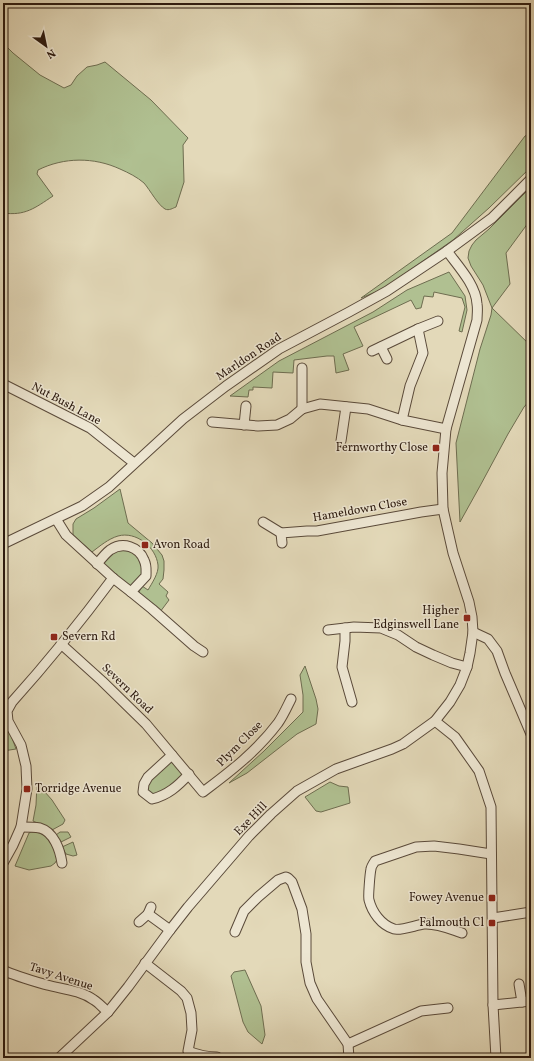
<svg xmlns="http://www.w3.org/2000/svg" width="534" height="1061" font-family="Vollkorn,serif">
<rect width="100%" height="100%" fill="#e3d9b9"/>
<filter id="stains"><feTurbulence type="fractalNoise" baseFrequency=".005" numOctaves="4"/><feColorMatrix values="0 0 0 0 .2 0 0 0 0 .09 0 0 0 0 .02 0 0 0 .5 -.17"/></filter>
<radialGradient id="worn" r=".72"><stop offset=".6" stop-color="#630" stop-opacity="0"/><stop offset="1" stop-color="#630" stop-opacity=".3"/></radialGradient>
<g fill="#b0c091" stroke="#6e6d50">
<path d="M 3,43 L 13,53 L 40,75 L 64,88 L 71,85 L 77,76 L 87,67 L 97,65 L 105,62 L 151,100 L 188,138 L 183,145 L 184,182 L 176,207 C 173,208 169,211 165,209 C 158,205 150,190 144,183 C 137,177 129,173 120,169 C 94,157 64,157 38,170 L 37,174 L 53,196 C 35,208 25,216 3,213 Z"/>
<path d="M 531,133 L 531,167 L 489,208 L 453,240 L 383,289 L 361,298 L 452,233 L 525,136 Z"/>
<path d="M 531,187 L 531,219 L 506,253 L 510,284 L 492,308 L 531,346 L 531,399 L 524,407 L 508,434 L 480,486 L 460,522 L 456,443 L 480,349 L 491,315 L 492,308 L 483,285 L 471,266 L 468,258 L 469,251 L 472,245 L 476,240 L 489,229 Z"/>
<path d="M 449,272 L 465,296 L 467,310 L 462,332 L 459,331 L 465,307 L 462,298 L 434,292 L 433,297 L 424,296 L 421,308 L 420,308 L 416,309 L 411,300 L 354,327 L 363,346 L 343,354 L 349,370 L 336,373 L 334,356 L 327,356 L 294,360 L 293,373 L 273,372 L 272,388 L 253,387 L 253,390 L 249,390 L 248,397 L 230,396 L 279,361 L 373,312 L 407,290 Z"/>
<path d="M 120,489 L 128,523 L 152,543 L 162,555 L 164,561 L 164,570 L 163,579 L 159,584 L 168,592 L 166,596 L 169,600 L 160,612 L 141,596 L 139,592 L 142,586 L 148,590 C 152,583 159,573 158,565 C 156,547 136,531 118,536 C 108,539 100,546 92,552 L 73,535 L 73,524 L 76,519 L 94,508 Z"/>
<path d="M 134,548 L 146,567 L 131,592 L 97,564 L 110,550 Z"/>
<path d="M 305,666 L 316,699 L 318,709 L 316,724 L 297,734 L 247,773 L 229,783 L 264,751 L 303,712 L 303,695 L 300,675 Z"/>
<path d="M 3,723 L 11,735 L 16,749 L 3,751 Z"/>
<path d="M 172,755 L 189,774 L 152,799 L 144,784 Z"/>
<path d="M 330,782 L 339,786 L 348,787 L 350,803 L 321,812 L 316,811 L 305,797 Z"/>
<path d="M 37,783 L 52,800 L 65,820 L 63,824 L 52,830 L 33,821 L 36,805 Z"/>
<path d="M 31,832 C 47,831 52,845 58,858 L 55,863 L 51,866 L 29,870 L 15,866 L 29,833 Z"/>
<path d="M 60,832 L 68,832 L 71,837 L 61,842 L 56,835 Z"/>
<path d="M 73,842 L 77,855 L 73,856 L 66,854 L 62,847 Z"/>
<path d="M 245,970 L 261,1006 L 265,1035 L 262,1044 L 248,1032 L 243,1022 L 231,976 L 234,972 Z"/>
</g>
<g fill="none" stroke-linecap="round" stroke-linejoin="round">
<defs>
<g id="minor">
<path d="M 381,347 L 387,359"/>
<path d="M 372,351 L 418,329 L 438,321"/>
<path d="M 3,384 L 90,428 L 134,463"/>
<path d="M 302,409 L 302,368"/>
<path d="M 402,420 L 410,386 L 423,353 L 418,329"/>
<path d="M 212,422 L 258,426 L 277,425 L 290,419 L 302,409 L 320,404 L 368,409 L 402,420 L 446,429"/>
<path d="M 244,425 L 246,406"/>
<path d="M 341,441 L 346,407"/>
<path d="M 56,519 L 66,535 L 113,578 L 131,592 L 152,609 L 194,646 L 203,652"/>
<path d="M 263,522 L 281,533"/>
<path d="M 282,543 L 281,533 L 307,531 L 317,531 L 421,512 L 443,509"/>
<path d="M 3,544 L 82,506 L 109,487 L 183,419 L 226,386 L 279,349 L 349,312 L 387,291 L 447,251 L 492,218 L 531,179"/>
<path d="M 97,564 C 101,559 106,553 110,550 C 123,541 139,547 144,560 C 147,566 146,570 146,576 L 131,592"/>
<path d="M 345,628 L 345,641 L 342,667 L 352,702"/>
<path d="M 328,630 L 354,627 L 381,628 L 398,635 L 416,647 L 433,655 L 452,663 L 467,667"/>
<path d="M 473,632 L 488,639 L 497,651 L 505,673 L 531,734"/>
<path d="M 61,644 L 102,681 L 146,724 L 203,792 C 230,772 257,751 278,723 C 283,716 287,707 291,699"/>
<path d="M 435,721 L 455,737 L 479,771 L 491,807 L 493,1005 L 496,1058"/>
<path d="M 172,755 L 148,777 L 144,784 L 143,792 L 152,799 C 168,795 178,786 189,774"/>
<path d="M 21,827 C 27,827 34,827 40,828 C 54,832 60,850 62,863"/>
<path d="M 3,863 L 13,845 L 21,827 L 27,789 L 26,766 L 21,745 L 8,721 L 7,711 L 12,702 C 48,662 81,621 113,578"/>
<path d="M 148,914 L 170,930"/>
<path d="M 493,918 L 531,912"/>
<path d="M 139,922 L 148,914 L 151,907"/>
<path d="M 235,932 L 244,911 L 258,897 L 278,880 L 286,877 L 288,878 L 292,882 L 302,909 L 306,934 L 306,962 L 310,983 L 317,999 L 348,1044 L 349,1058"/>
<path d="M 462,933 C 450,929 437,923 424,924 C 416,925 401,931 394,929 C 381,925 372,912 369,900 C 368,897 370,873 371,869 C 371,867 373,864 375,861 L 416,847 L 434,846 L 459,849 L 491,854"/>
<path d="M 145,963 L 181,991 L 187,998 L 191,1013 L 192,1030 L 188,1051 C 198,1055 207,1057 217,1057"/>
<path d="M 3,970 C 15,976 33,981 47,985 C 62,989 80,990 94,1000 C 99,1003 103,1008 108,1012"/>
<path d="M 519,984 L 522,1002"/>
<path d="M 493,1005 L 531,1001"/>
<path d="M 348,1044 L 421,1011 L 448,1008"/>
<path d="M 59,1058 L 108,1012 L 128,987 L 170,930 L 188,907 L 249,836 L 271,814 L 297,791 L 336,769 L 392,749 L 403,744 L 435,721 L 450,702 L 460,685 L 467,667 L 470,653 L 473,632 L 472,617 L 469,602 L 453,553 L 443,509 L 442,473 L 446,429 L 477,320 C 477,315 478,309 477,304 C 476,285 458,266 447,251"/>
</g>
</defs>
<use href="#minor" stroke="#5a4a3a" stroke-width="11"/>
<use href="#minor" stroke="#ede6d2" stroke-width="9"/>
</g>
<g fill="#8f2418" stroke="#ede6d2" stroke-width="1.5">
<rect x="432" y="444" width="8" height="8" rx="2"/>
<rect x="141" y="541" width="8" height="8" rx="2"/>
<rect x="463" y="614" width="8" height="8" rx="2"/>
<rect x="50" y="633" width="8" height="8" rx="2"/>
<rect x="23" y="785" width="8" height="8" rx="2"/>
<rect x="488" y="894" width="8" height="8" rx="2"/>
<rect x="488" y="919" width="8" height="8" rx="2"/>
</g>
<g text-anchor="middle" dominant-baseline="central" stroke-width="3" stroke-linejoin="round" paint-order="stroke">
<g font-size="12" fill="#2c1a0f" stroke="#ede6d2">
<text transform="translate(249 357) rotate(-34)">Marldon Road</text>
<text transform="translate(66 404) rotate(28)">Nut Bush Lane</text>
<text transform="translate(360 510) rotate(-10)">Hameldown Close</text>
<text transform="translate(127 689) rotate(44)">Severn Road</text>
<text transform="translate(240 744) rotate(-45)">Plym Close</text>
<text transform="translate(251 819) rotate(-46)">Exe Hill</text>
<text transform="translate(61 977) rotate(18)">Tavy Avenue</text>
</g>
<g font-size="12" fill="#2c1a0f" stroke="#ede6d2" text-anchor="end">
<text x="428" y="448">Fernworthy Close</text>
<text x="153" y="545" text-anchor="start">Avon Road</text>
<text x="459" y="611">Higher<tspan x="459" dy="14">Edginswell Lane</tspan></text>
<text x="62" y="637" text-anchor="start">Severn Rd</text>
<text x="35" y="789" text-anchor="start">Torridge Avenue</text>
<text x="484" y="898">Fowey Avenue</text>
<text x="484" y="923">Falmouth Cl</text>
</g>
</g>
<rect width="534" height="1061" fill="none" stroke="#e3d9b9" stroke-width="16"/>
<rect x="4" y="4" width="526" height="1053" fill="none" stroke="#2c1a0f" stroke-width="2"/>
<rect x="8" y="8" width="518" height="1045" fill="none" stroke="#2c1a0f"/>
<g transform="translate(46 46) rotate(147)" stroke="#ede6d2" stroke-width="3" paint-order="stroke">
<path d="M0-3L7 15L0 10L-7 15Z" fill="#2c1a0f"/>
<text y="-6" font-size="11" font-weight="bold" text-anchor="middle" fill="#2c1a0f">N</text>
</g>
<rect width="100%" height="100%" filter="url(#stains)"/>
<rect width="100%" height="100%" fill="url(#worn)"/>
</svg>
